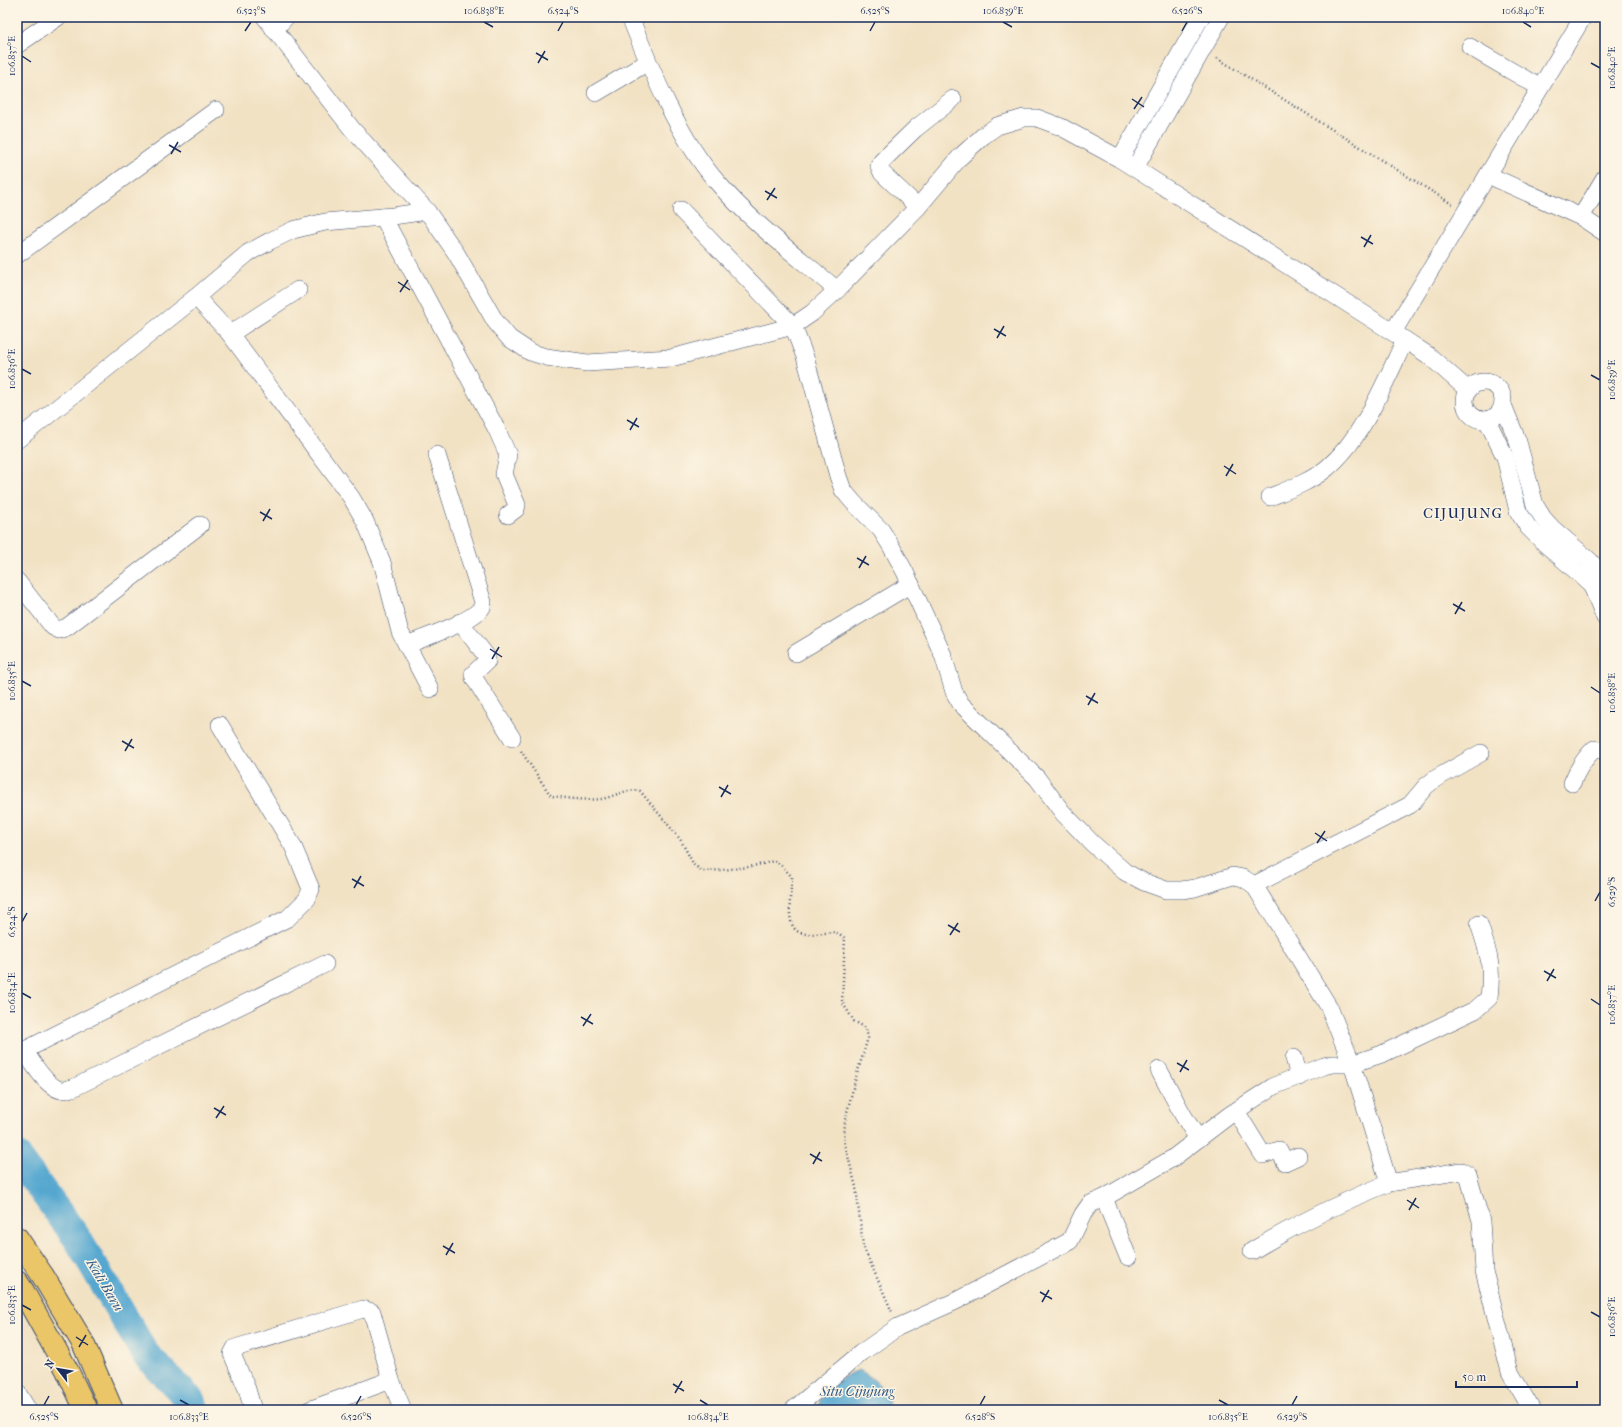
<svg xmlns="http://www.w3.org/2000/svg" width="1622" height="1427" font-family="'IM FELL French Canon',serif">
<rect width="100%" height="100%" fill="#fcf5e5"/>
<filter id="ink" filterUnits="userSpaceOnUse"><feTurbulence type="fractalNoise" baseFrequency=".025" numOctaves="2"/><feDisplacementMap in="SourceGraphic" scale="8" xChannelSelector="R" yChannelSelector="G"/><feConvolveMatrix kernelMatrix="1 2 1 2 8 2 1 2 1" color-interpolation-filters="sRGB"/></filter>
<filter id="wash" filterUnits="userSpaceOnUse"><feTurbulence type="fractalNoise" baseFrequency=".012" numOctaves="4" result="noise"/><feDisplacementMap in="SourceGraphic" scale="16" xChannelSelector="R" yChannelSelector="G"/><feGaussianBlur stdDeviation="0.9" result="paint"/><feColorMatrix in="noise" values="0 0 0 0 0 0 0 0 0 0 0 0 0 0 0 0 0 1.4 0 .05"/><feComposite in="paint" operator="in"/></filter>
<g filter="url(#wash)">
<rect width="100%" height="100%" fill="#f2e2c4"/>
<path fill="#55a7d0" stroke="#386b97" d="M 859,1370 C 871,1376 886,1388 889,1402 L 885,1410 L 818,1410 C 818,1392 843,1376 859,1370 Z"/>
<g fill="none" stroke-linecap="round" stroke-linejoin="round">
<path stroke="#55a7d0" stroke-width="29" d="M 17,1156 L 77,1238 L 146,1355 L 193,1403 L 194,1410"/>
</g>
</g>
<g filter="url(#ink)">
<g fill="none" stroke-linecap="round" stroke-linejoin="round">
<defs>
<g id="minor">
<path d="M 265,17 L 352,129 L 427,211"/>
<path d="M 630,17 C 652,72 678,137 717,182 C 752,223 796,255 837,290"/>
<path d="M 274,30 L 286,17"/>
<path d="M 17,45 L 58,17"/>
<path d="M 1470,47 L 1539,87"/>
<path d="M 596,93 L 648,62"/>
<path d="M 1120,159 L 1201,17"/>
<path d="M 1135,168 L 1221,17"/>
<path d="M 1488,175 L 1581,217 L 1605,233"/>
<path d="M 918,207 L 882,173 L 879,166 L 882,161 L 915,129 L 953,99"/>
<path d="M 681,210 L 793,326 L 805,357 L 838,476 L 843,490 L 853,502 L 881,530 L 891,546 L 905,572 L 943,655 L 954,692 L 961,704 L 1037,778 L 1063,813 L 1092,843 L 1125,872 L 1144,882 L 1166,890 L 1182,890 L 1195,888 L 1233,876 L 1243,878 L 1254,885 L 1329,1007 L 1352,1064 L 1389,1183 L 1461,1171 L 1468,1175 L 1481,1221 L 1484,1271 L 1510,1372 L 1532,1410"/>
<path d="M 383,217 L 497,430 L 508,455 L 504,474 L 517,505 L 516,509 L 508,515"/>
<path d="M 1581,217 L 1605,177"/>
<path d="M 17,255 L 216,110"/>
<path d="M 196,297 L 230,334 L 351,497 L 365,521 L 382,562 L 400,632 L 430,689"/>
<path d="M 1393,332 L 1583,17"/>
<path d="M 230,334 L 298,290"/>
<circle cx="1484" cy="401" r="19"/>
<path d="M 1503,405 L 1518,442 L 1535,505 L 1543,518 L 1552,528 L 1589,560 L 1605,578"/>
<path d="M 1487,420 L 1505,457 L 1518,511 L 1528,527 L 1541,540 L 1591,584 L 1605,618"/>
<path d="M 17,440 L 196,297 L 248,253 L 270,241 L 293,230 L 325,222 L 393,216 L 427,211 L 456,253 L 495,321 L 509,338 L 530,352 L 546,357 L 587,363 L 671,358 L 793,326 L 812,313 L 837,290 L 918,207 L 960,157 L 983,136 L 997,126 L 1024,118 L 1037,118 L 1061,127 L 1120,159 L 1405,340 L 1428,355 L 1468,390"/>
<path d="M 1270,497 C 1290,489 1310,482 1327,468 C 1363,438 1385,382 1405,340"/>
<path d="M 17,581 L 53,627 L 59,630 L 67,627 L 200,525"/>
<path d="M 460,622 L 487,657 L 487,661 L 473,674 L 474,678 L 512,738"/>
<path d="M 407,645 C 427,636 464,625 480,610 C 482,608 483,605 483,602 L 437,455"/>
<path d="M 796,653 L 911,584"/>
<path d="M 1572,783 C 1577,770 1584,759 1594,749 L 1605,751"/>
<path d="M 1254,885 L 1410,805 L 1426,786 L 1435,779 L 1481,753"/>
<path d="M 24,1050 C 32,1062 48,1090 63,1090 C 66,1090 70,1088 73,1088 L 325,964"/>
<path d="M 17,1054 L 288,918 L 307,899 L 311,889 L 293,846 L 220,725"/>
<path d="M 1294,1058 L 1299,1077"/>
<path d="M 1159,1070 L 1183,1115 L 1198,1139"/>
<path d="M 1236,1111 L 1263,1155 L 1279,1150 L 1285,1162 L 1298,1156"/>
<path d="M 1104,1198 L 1128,1257"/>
<path d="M 1252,1251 C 1296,1224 1341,1202 1389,1183"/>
<path d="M 17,1392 L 28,1410"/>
<path d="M 253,1410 L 247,1389 L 232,1354 L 235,1348 L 363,1309 L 372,1312 L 391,1380 L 403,1410"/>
<path d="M 309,1410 L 391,1380"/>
<path d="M 793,1410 L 861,1353 L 898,1327 L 956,1301 L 1070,1241 L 1083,1214 L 1090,1204 L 1104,1198 L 1173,1158 L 1231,1114 L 1274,1086 L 1324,1066 L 1332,1064 L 1352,1064 L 1382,1054 L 1475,1010 L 1489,998 C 1493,966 1489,954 1479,924"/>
</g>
<g id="highway">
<path d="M 17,1238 L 43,1276 L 83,1343 L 112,1410"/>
<path d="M 17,1282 L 23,1291 L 67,1370 L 86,1410"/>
</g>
</defs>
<use href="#minor" stroke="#3b4a6d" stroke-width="18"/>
<use href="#highway" stroke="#3b4a6d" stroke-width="24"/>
<g stroke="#3b4a6d" stroke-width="2.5" stroke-dasharray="1 3" stroke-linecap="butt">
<path d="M 1217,58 L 1452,204"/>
<path d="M 521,751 L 551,796 C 567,798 585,801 601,799 C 614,797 626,788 640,791 L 680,839 L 694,865 L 702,871 L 722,870 L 749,867 L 774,861 L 781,865 L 792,877 C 791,891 788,907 791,921 C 796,943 823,930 837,933 C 840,934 843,937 845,938 L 842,1002 L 854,1021 L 866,1028 L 868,1038 L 856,1077 L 845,1120 L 844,1141 L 856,1187 L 863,1246 L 892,1312"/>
</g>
<use href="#minor" stroke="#fff" stroke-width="17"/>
<use href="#highway" stroke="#ebc669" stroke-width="22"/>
</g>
</g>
<path fill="none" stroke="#1b2f5e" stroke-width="1.5" d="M 484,22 L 493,27M 1003,22 L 1012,27M 1523,22 L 1531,27M 245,31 L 251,22M 558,31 L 563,22M 870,31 L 875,22M 1182,31 L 1187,22M 536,53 L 548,60M 22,56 L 31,62M 538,63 L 545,51M 1591,63 L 1600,68M 1132,99 L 1144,107M 1134,109 L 1142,97M 169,145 L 181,152M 171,154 L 178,142M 765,191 L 777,198M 767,200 L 775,188M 1361,237 L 1373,244M 1364,247 L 1371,235M 398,282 L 410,290M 400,292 L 408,280M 994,329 L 1006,336M 997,338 L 1004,326M 22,369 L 31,374M 1591,375 L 1600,380M 627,420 L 639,427M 630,430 L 637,418M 1224,466 L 1236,474M 1226,476 L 1233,464M 260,512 L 272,519M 263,521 L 270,509M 857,558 L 869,565M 859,568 L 866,556M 1453,604 L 1465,611M 1455,614 L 1462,602M 490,649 L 502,657M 492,659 L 499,647M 22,681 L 31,686M 1591,687 L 1600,693M 1086,696 L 1098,703M 1088,705 L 1095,693M 122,741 L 134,748M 125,751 L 132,739M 719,787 L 731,794M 721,797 L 728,785M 1315,833 L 1327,841M 1317,843 L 1325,831M 352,879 L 364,886M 354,888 L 361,876M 1595,901 L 1600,892M 22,922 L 27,913M 948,925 L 960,932M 950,935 L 958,923M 1544,971 L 1556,978M 1547,981 L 1554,969M 22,993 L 31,998M 1591,999 L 1600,1005M 581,1017 L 593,1024M 583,1026 L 591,1014M 1177,1063 L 1189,1070M 1180,1072 L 1187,1060M 214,1108 L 226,1115M 216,1118 L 224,1106M 810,1154 L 822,1161M 813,1164 L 820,1152M 1407,1200 L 1419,1208M 1409,1210 L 1416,1198M 443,1246 L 455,1253M 446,1255 L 453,1243M 1040,1292 L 1052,1299M 1042,1302 L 1049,1290M 22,1305 L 31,1310M 1591,1312 L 1600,1317M 76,1337 L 88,1345M 79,1347 L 86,1335M 673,1384 L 684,1391M 675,1393 L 682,1381M 180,1400 L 189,1405M 700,1400 L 708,1405M 1219,1400 L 1228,1405M 44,1405 L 49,1396M 356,1405 L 361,1396M 980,1405 L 985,1396M 1292,1405 L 1297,1396"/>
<g text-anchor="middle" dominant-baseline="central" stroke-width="3" stroke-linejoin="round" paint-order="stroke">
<g font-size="14" font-style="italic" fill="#2f5986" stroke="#fcf5e5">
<text transform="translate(105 1285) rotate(59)">Kali Baru</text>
<text x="857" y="1391">Situ Cijujung</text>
</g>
<g font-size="15" letter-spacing="1" fill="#1b2f5e" stroke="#fcf5e5">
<text x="1463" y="513">CIJUJUNG</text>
</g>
</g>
<rect width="1622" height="1427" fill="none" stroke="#fcf5e5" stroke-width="44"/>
<g transform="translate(58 1369) rotate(301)" stroke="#fcf5e5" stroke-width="3" paint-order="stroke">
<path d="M0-3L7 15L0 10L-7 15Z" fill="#1b2f5e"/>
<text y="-6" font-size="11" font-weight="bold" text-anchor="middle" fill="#1b2f5e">N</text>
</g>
<path d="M1456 1381v6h121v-6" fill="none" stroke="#1b2f5e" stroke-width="2"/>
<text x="1462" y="1381" font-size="12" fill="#1b2f5e" stroke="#fcf5e5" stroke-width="3" paint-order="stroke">50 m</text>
<rect x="22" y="22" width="1578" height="1383" fill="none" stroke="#1b2f5e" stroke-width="1.5"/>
<g font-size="10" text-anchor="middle" fill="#1b2f5e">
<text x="251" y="14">6.523°S</text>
<text x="484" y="14">106.838°E</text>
<text x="563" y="14">6.524°S</text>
<text x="875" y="14">6.525°S</text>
<text x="1003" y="14">106.839°E</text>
<text x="1187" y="14">6.526°S</text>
<text x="1523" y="14">106.840°E</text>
<text transform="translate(11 56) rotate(-90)" y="4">106.837°E</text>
<text transform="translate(1611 68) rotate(-90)" y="4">106.840°E</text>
<text transform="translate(11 369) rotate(-90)" y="4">106.836°E</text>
<text transform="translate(1611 380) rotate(-90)" y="4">106.839°E</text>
<text transform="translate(11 681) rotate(-90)" y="4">106.835°E</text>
<text transform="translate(1611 693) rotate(-90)" y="4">106.838°E</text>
<text transform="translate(1611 892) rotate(-90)" y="4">6.529°S</text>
<text transform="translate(11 922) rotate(-90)" y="4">6.524°S</text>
<text transform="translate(11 993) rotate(-90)" y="4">106.834°E</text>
<text transform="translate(1611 1005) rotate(-90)" y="4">106.837°E</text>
<text transform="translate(11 1305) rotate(-90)" y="4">106.833°E</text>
<text transform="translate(1611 1317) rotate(-90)" y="4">106.836°E</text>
<text x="44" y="1420">6.525°S</text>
<text x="189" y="1420">106.833°E</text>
<text x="356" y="1420">6.526°S</text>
<text x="708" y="1420">106.834°E</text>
<text x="980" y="1420">6.528°S</text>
<text x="1228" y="1420">106.835°E</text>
<text x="1292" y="1420">6.529°S</text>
</g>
</svg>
